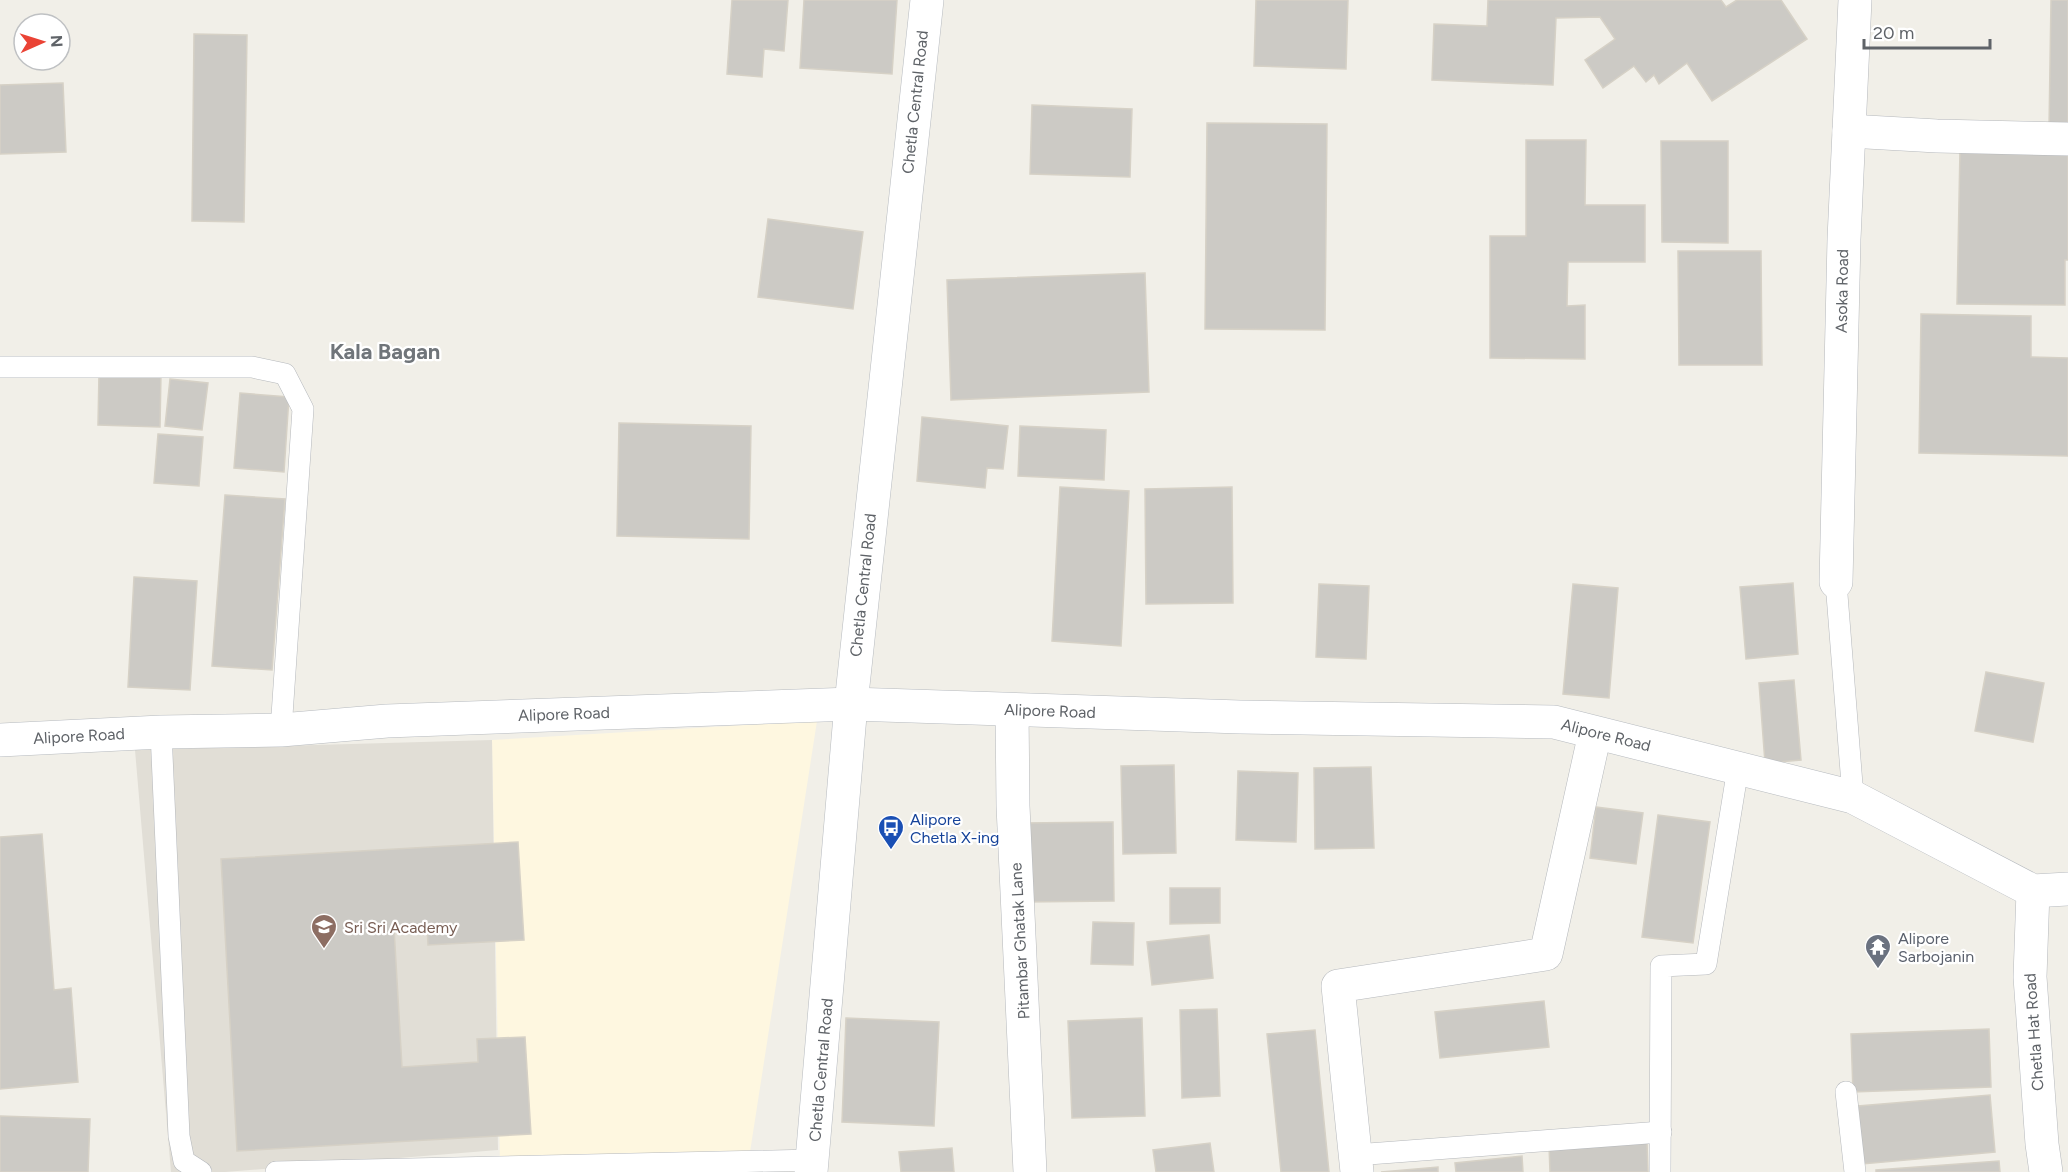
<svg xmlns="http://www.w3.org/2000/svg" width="2068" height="1172" font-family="Figtree,sans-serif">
<rect width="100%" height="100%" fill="#f1efe8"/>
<path fill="#fef7e0" d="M 817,721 L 750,1152 L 500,1165 L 492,740 Z"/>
<path fill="#e1ded6" d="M 492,740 L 498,1150 L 225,1172 L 171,1172 L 135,750 Z"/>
<g fill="#cccac5" stroke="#d6d1c6" stroke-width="1.5">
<path d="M 732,0 L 788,0 L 784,51 L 764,49 L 762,77 L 727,74 Z"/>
<path d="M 804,0 L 897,0 L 892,74 L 800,68 Z"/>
<path d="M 1256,0 L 1348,0 L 1346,69 L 1254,66 Z"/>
<path d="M 1488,0 L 1721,0 L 1726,7 L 1737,0 L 1781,0 L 1807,39 L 1712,101 L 1687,63 L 1659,84 L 1654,75 L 1646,82 L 1634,66 L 1603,88 L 1585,60 L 1615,39 L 1600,17 L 1556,18 L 1553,85 L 1432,80 L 1434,24 L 1487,26 Z"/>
<path d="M 2051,0 L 2068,0 L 2068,130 L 2049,129 Z"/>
<path d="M 194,34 L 247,35 L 244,222 L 192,221 Z"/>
<path d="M 63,83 L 66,152 L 0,154 L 0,85 Z"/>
<path d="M 1032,105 L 1132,109 L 1130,177 L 1030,174 Z"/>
<path d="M 1207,123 L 1327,124 L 1325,330 L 1205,329 Z"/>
<path d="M 1526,140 L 1586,140 L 1585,205 L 1645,205 L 1645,262 L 1568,262 L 1567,306 L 1585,305 L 1585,359 L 1490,358 L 1490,236 L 1526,236 Z"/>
<path d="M 1661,141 L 1728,141 L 1728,243 L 1662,242 Z"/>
<path d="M 1960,149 L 2068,151 L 2068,260 L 2065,260 L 2065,305 L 1957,304 Z"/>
<path d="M 768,219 L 863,232 L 853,309 L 758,297 Z"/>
<path d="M 1678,251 L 1761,251 L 1762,365 L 1679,365 Z"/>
<path d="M 1145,273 L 1149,392 L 951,400 L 947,280 Z"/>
<path d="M 1921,314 L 2031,316 L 2031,357 L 2068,358 L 2068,456 L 1919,453 Z"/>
<path d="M 99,372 L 161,373 L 160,427 L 98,425 Z"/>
<path d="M 170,379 L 208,383 L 202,430 L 165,426 Z"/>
<path d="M 240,393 L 289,397 L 284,472 L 234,468 Z"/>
<path d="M 922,417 L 1008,426 L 1003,469 L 987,468 L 985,488 L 917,481 Z"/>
<path d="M 619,423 L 751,426 L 749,539 L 617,536 Z"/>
<path d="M 1020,426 L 1106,430 L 1104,480 L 1018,476 Z"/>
<path d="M 158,434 L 203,437 L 199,486 L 154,483 Z"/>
<path d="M 1060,487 L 1129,491 L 1121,646 L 1052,641 Z"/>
<path d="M 1232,487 L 1233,603 L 1146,604 L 1145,489 Z"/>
<path d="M 225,495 L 285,499 L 272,670 L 212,666 Z"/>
<path d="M 134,577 L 197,581 L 190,690 L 128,687 Z"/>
<path d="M 1793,583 L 1798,654 L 1746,659 L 1740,587 Z"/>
<path d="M 1319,584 L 1369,586 L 1366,659 L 1316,657 Z"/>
<path d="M 1573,584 L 1618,588 L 1609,698 L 1563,694 Z"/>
<path d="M 1986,672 L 2044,683 L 2033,742 L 1975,731 Z"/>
<path d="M 1794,680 L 1801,760 L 1765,763 L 1759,683 Z"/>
<path d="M 1174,765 L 1176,853 L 1123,854 L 1121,766 Z"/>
<path d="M 1371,767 L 1374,848 L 1315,849 L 1314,768 Z"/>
<path d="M 1238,771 L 1298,773 L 1296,842 L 1236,840 Z"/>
<path d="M 1596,807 L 1643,813 L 1636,864 L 1590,858 Z"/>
<path d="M 1658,815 L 1710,822 L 1693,943 L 1642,937 Z"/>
<path d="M 1113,822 L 1114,901 L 1024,902 L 1023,823 Z"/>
<path d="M 42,834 L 54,990 L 71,988 L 78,1082 L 0,1089 L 0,837 Z"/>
<path d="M 518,842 L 524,940 L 428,945 L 427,926 L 394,928 L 402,1067 L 478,1062 L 477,1039 L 525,1037 L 531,1134 L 237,1151 L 221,859 Z"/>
<path d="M 1170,888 L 1220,888 L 1220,923 L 1170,924 Z"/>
<path d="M 1093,922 L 1134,923 L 1133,965 L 1091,964 Z"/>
<path d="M 1209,935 L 1213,978 L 1152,985 L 1147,942 Z"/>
<path d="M 1544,1001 L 1549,1047 L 1440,1058 L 1435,1012 Z"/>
<path d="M 1217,1009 L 1220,1096 L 1182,1098 L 1180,1010 Z"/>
<path d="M 846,1018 L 939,1022 L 934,1126 L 842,1122 Z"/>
<path d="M 1142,1018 L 1145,1116 L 1072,1118 L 1068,1021 Z"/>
<path d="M 1989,1029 L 1991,1087 L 1853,1092 L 1851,1034 Z"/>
<path d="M 1315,1030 L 1329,1172 L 1281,1172 L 1267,1034 Z"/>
<path d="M 1990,1095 L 1995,1152 L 1862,1164 L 1858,1106 Z"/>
<path d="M 0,1116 L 90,1119 L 88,1172 L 0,1172 Z"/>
<path d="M 1647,1142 L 1648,1172 L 1550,1172 L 1549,1145 Z"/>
<path d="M 1210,1143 L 1214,1172 L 1156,1172 L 1153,1150 Z"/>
<path d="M 952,1148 L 954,1172 L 901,1172 L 899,1152 Z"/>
<path d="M 1522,1156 L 1523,1172 L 1456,1172 L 1455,1163 Z"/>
<path d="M 1999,1161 L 2000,1172 L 1876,1172 L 1876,1170 Z"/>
<path d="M 1438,1167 L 1438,1172 L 1381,1172 Z"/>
</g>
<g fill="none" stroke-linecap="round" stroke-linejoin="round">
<defs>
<g id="service">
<path d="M 0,367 L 252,367 L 285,374 L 303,409 L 281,730"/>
<path d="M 1836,582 L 1853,797"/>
<path d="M 161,732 L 179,1136 L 184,1161 L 201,1172"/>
<path d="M 1846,1092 L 1855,1172"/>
<path d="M 1355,1155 L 1661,1132"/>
<path d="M 276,1172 L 813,1160"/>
<path d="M 1660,1172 L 1661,966 L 1706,964 L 1738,768"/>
</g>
<g id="minor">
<path d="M 1849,131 L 1937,136 L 2068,139"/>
<path d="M 1836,582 L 1844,239 L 1855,0"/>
<path d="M 1012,710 L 1013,806 L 1030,1172"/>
<path d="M 2033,891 L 2030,977 L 2042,1144 L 2046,1172"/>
<path d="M 1357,1172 L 1338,986 L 1546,954 L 1595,733"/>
</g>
<g id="secondary">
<path d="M 0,740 L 161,732 L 281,730 L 387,721 L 851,704 L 1240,717 L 1554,722 L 1853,797 L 2033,891 L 2068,889"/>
<path d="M 811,1172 L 851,704 L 927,0"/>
</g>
</defs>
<use href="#service" stroke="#b5b8bc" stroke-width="22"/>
<use href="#minor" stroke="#b5b8bc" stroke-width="34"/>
<use href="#secondary" stroke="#b6babf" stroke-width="34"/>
<use href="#service" stroke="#fff" stroke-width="21"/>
<use href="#minor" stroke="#fff" stroke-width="33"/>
<use href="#secondary" stroke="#fff" stroke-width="33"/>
</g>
<defs>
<symbol id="bus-pin" viewBox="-11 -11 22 30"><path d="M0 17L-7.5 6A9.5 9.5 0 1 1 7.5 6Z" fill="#1a4fb4" stroke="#fff"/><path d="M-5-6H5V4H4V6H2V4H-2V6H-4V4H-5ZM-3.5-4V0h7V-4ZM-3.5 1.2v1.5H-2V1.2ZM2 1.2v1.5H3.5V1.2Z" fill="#fff"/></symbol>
<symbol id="university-pin" viewBox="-11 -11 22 30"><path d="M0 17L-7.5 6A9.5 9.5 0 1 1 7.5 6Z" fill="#8d6e63" stroke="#fff"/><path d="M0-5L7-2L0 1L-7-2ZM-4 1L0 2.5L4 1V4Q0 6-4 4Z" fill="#fff"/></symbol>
<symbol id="temple-pin" viewBox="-11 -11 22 30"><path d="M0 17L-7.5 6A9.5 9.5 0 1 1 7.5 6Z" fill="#6b7280" stroke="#fff"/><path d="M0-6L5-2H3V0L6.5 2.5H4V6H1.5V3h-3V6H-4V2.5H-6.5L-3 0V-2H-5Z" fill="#fff"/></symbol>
</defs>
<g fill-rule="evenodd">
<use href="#bus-pin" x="876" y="813" width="30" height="40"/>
<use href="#university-pin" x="309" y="912" width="30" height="40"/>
<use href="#temple-pin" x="1863" y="932" width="30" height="40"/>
</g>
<g text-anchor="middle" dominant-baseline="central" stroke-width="4.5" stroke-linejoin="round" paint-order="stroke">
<g font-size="16" fill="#5f6368" stroke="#fff">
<text transform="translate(915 102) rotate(-84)">Chetla Central Road</text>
<text transform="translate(1842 291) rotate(-89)">Asoka Road</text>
<text transform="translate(863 585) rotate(-84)">Chetla Central Road</text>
<text transform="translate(1050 711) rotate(2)">Alipore Road</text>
<text transform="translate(564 714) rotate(-2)">Alipore Road</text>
<text transform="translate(1606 735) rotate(14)">Alipore Road</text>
<text transform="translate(79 736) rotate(-3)">Alipore Road</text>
<text transform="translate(1020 941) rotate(-93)">Pitambar Ghatak Lane</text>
<text transform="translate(2034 1032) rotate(-94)">Chetla Hat Road</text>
<text transform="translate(821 1070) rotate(-85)">Chetla Central Road</text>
</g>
<g font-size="16" fill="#164399" stroke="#fff" text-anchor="start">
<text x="910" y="819">Alipore<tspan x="910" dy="18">Chetla X-ing</tspan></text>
</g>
<g font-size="16" fill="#785e54" stroke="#fff" text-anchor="start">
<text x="344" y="927">Sri Sri Academy</text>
</g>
<g font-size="16" fill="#5b616d" stroke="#fff" text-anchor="start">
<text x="1898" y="938">Alipore<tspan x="1898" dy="18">Sarbojanin</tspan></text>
</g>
<g font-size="22" font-weight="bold" fill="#70757a" stroke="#fff">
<text x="385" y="351">Kala Bagan</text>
</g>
</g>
<g transform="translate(42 42) rotate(87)"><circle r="28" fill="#ffffff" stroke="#bfc1c3" stroke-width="1.5"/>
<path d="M0-4.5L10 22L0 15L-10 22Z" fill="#ea4335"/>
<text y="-9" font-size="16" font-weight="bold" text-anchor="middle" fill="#5f6368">N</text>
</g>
<path d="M1864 39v9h126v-9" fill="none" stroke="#5f6368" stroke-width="3"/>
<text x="1873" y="39" font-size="18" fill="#5f6368" stroke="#ffffff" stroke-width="4.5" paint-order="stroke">20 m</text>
</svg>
